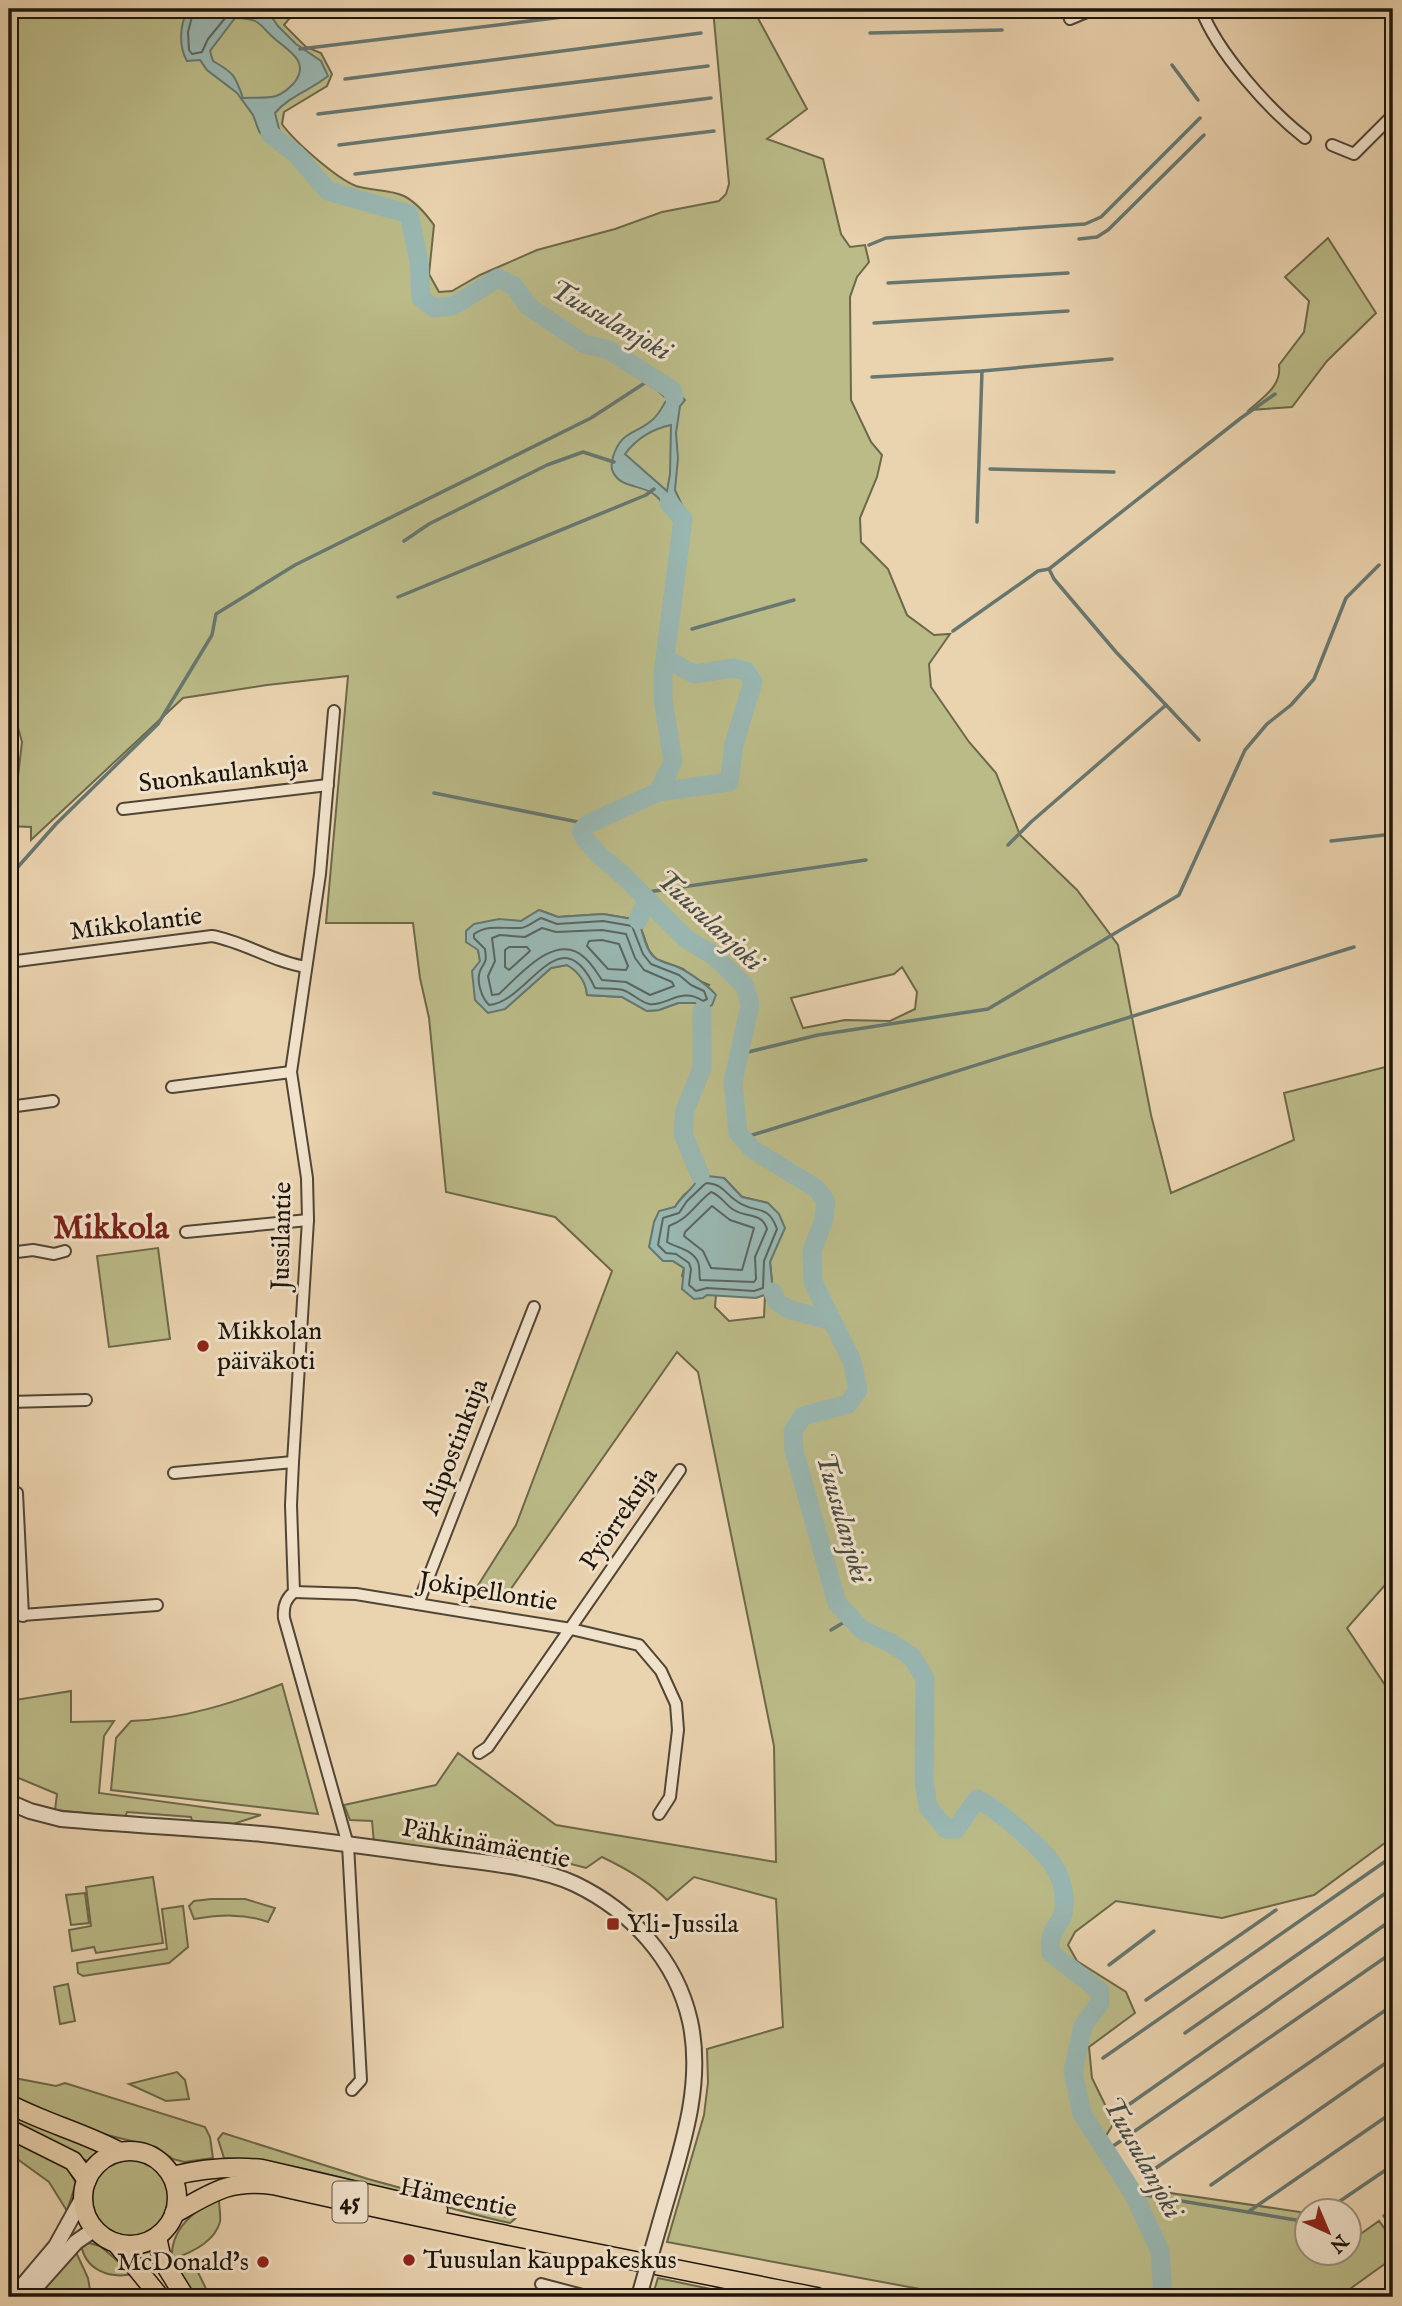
<svg xmlns="http://www.w3.org/2000/svg" width="1402" height="2306" font-family="'IM FELL English',serif">
<rect width="100%" height="100%" fill="#ead3af"/>
<filter id="stains"><feTurbulence type="fractalNoise" baseFrequency=".00286" numOctaves="4"/><feColorMatrix values="0 0 0 0 .2 0 0 0 0 .09 0 0 0 0 .02 0 0 0 .5 -.17"/></filter>
<radialGradient id="worn" r=".72"><stop offset=".6" stop-color="#630" stop-opacity="0"/><stop offset="1" stop-color="#630" stop-opacity=".3"/></radialGradient>
<g fill="#bb8" stroke="#6c684a" stroke-width="2" fill-rule="evenodd">
<path d="M 9,9 L 275,9 L 289,19 L 284,25 L 306,47 L 321,53 L 332,74 L 327,86 L 284,112 L 282,124 C 295,142 336,178 356,186 C 371,191 390,189 404,196 C 416,202 426,214 434,225 L 429,274 L 439,292 L 452,291 L 480,275 L 537,250 L 615,229 L 662,212 L 719,201 L 726,194 L 729,184 L 713,9 L 753,9 L 807,109 L 767,139 L 823,159 L 841,234 L 850,247 L 865,245 L 869,262 L 857,277 L 850,297 L 851,400 L 871,442 L 882,455 L 877,477 L 860,518 L 861,542 L 888,569 L 907,615 L 934,635 L 950,634 L 929,664 L 931,687 L 969,742 L 996,773 L 1020,835 L 1077,890 L 1118,945 L 1151,1115 L 1171,1193 L 1294,1140 L 1284,1093 L 1393,1065 L 1393,1576 L 1347,1628 L 1393,1697 L 1393,1837 L 1314,1895 L 1222,1918 L 1116,1901 L 1075,1932 L 1068,1945 L 1077,1961 L 1126,1992 L 1135,2013 L 1089,2047 L 1092,2078 L 1114,2123 L 1104,2139 L 1107,2148 L 1136,2188 L 1307,2213 L 1308,2254 L 1350,2254 L 1350,2238 L 1352,2240 L 1379,2221 L 1393,2240 L 1393,2258 L 1347,2291 L 1347,2297 L 963,2297 L 667,2242 L 704,2115 L 708,2082 L 707,2049 L 783,2027 L 776,1899 L 694,1877 L 667,1900 C 650,1882 625,1868 602,1857 L 586,1868 L 552,1859 L 374,1843 L 372,1821 L 350,1820 L 344,1805 L 436,1785 L 458,1753 L 556,1825 L 776,1862 L 774,1746 L 698,1372 L 677,1352 L 501,1603 L 470,1598 L 516,1525 L 612,1271 L 555,1217 L 446,1192 L 429,1018 L 420,978 L 413,923 L 326,923 L 348,676 L 267,685 L 183,698 L 31,840 L 31,827 L 9,826 L 9,777 L 18,776 L 22,742 L 9,695 ZM 539,910 L 558,917 L 603,914 L 638,920 L 649,951 L 656,959 L 683,969 L 695,979 L 709,985 L 695,1003 L 678,1003 L 659,1010 L 647,1011 L 622,997 L 587,995 C 586,982 579,972 567,965 L 551,968 L 506,1008 L 480,961 L 478,950 L 499,920 L 521,921 ZM 902,967 L 917,992 L 915,1009 L 890,1021 L 845,1020 L 803,1028 L 791,998 L 894,974 ZM 724,1178 L 742,1197 L 768,1203 L 776,1246 L 770,1262 L 773,1292 L 765,1295 L 764,1317 L 729,1321 L 715,1307 L 716,1295 L 707,1295 L 682,1276 L 684,1268 L 673,1261 L 659,1212 L 675,1207 C 687,1186 701,1183 724,1178 Z"/>
<path d="M 1328,238 L 1376,313 L 1327,361 L 1292,407 L 1249,410 C 1263,397 1282,386 1279,365 L 1304,332 L 1309,301 L 1285,277 Z"/>
<path d="M 158,1248 L 170,1339 L 109,1347 L 97,1256 Z"/>
<path d="M 282,1684 L 318,1814 L 111,1790 L 116,1738 L 131,1721 C 184,1719 233,1703 282,1684 Z"/>
<path d="M 71,1691 L 71,1722 L 114,1721 L 104,1736 L 99,1793 L 261,1815 L 233,1824 L 192,1821 L 191,1817 L 127,1812 L 125,1817 L 55,1810 L 57,1794 L 9,1774 L 9,1701 Z"/>
<path d="M 153,1877 L 163,1943 L 96,1953 L 94,1947 L 72,1951 L 69,1930 L 91,1926 L 86,1887 Z"/>
<path d="M 85,1893 L 89,1923 L 71,1925 L 66,1895 Z"/>
<path d="M 211,1899 L 245,1899 L 275,1908 L 268,1922 C 244,1913 219,1915 194,1919 L 189,1906 L 194,1901 Z"/>
<path d="M 183,1906 L 188,1947 L 169,1963 L 83,1976 L 78,1973 L 77,1963 L 167,1949 L 162,1909 Z"/>
<path d="M 68,1984 L 75,2021 L 60,2024 L 54,1987 Z"/>
<path d="M 177,2072 L 185,2080 L 189,2099 L 166,2101 L 129,2084 Z"/>
<path d="M 9,2077 L 56,2086 L 65,2083 L 205,2127 L 210,2137 L 213,2158 L 184,2162 L 173,2159 L 156,2147 L 107,2135 L 76,2124 L 9,2094 Z"/>
<path d="M 9,2112 L 101,2151 L 89,2162 L 87,2161 L 9,2121 Z"/>
<path d="M 223,2133 L 368,2179 L 515,2219 L 510,2223 C 414,2202 323,2163 224,2158 L 218,2139 Z"/>
<path d="M 9,2139 L 67,2168 L 76,2183 L 67,2211 L 49,2182 L 9,2153 Z"/>
<circle cx="131" cy="2198" r="39"/>
<path d="M 219,2199 C 219,2206 221,2216 220,2222 C 214,2243 191,2253 172,2259 C 170,2230 194,2209 219,2199 Z"/>
<path d="M 89,2243 L 100,2246 L 133,2274 C 109,2279 85,2270 81,2244 Z"/>
<path d="M 75,2250 L 88,2278 L 90,2290 L 64,2297 L 33,2297 Z"/>
<path d="M 186,2263 L 195,2266 L 210,2297 L 194,2297 L 176,2269 Z"/>
<path d="M 658,2278 L 749,2297 L 652,2297 Z"/>
</g>
<g fill="#99b7b2" stroke="#677770" stroke-width="2" fill-rule="evenodd">
<path d="M 188,9 L 229,9 L 239,15 L 251,9 L 266,9 L 278,26 L 296,44 L 321,61 L 328,76 C 311,90 289,96 275,113 L 280,133 L 292,146 L 287,150 L 265,140 L 259,131 L 253,115 L 237,93 L 207,70 L 200,60 L 187,61 C 178,45 180,25 188,9 ZM 235,18 C 263,19 257,24 276,40 C 291,52 310,63 294,83 C 288,89 284,93 276,96 C 266,99 253,97 243,98 C 235,75 234,73 213,61 L 210,51 Z"/>
<path d="M 663,375 L 685,400 L 680,406 L 676,433 L 678,458 L 675,490 L 689,520 L 677,526 C 670,515 664,502 655,495 C 642,484 621,489 613,472 C 610,467 612,462 613,457 C 621,431 634,435 651,421 C 659,415 662,407 667,399 L 653,387 ZM 671,425 L 670,474 L 667,491 L 625,454 C 637,438 652,429 671,425 Z"/>
<path d="M 539,910 L 558,917 L 603,914 L 638,920 C 643,931 645,949 654,957 C 661,963 672,964 680,968 C 690,973 710,987 716,995 L 712,1005 L 702,1011 L 695,1003 L 678,1003 L 659,1010 L 647,1011 L 622,997 L 587,995 C 586,982 579,972 567,965 L 551,968 L 505,1009 L 488,1013 L 475,1000 L 472,971 L 480,961 L 478,950 L 466,942 L 466,931 L 474,924 L 499,919 L 521,921 Z"/>
<path d="M 700,1175 L 724,1178 L 742,1197 L 768,1203 L 779,1214 L 785,1228 L 770,1262 L 773,1292 L 756,1298 L 707,1295 L 703,1298 L 694,1299 L 682,1289 L 684,1268 L 673,1261 L 663,1261 L 649,1247 L 654,1222 L 659,1211 L 675,1207 C 682,1195 695,1188 700,1175 Z"/>
</g>
<g fill="none" stroke-linecap="round" stroke-linejoin="round">
<g stroke="#5b665f" stroke-width="2">
<path d="M 194,9 L 188,32 L 189,50 L 192,54 L 202,52 L 208,39 L 226,17 L 226,9"/>
<path d="M 541,918 L 557,924 L 603,921 L 632,926 L 643,954 L 651,964 L 679,975 L 691,985 L 704,991 L 707,999 L 703,1001 C 681,986 666,1007 649,1004 C 640,1002 632,993 623,990 C 615,988 604,989 595,988 C 560,913 529,1002 489,1005 C 482,998 476,982 480,971 C 485,960 487,964 485,949 L 474,938 L 474,934 C 488,924 504,929 520,928 C 527,928 534,921 541,918 Z"/>
<path d="M 542,928 L 556,932 L 602,930 L 626,934 L 635,958 L 644,970 L 672,982 L 674,986 L 650,995 L 626,982 L 602,980 C 597,973 592,964 585,958 C 556,930 519,976 499,994 L 492,995 L 488,976 L 495,961 L 492,938 L 500,935 L 525,937 Z"/>
<path d="M 602,940 L 619,944 L 628,966 L 626,970 L 608,969 L 587,946 L 589,941 Z"/>
<path d="M 509,947 L 527,947 L 530,951 L 509,970 L 505,967 L 505,950 Z"/>
<path d="M 706,1183 C 726,1185 723,1193 738,1202 C 755,1214 768,1203 777,1229 L 764,1261 L 763,1288 L 754,1291 L 707,1288 L 696,1291 L 689,1285 L 691,1269 L 689,1263 L 676,1254 L 666,1253 L 658,1245 L 663,1218 L 679,1213 L 687,1201 Z"/>
<path d="M 711,1192 C 721,1195 725,1205 734,1210 C 746,1218 762,1212 767,1229 L 755,1257 L 756,1279 L 754,1282 L 700,1280 C 699,1274 700,1267 698,1262 C 692,1249 677,1248 667,1242 L 669,1226 C 690,1218 694,1205 711,1192 Z"/>
<path d="M 712,1206 L 730,1220 L 754,1228 L 742,1270 L 711,1268 L 703,1251 L 684,1236 L 685,1232 Z"/>
</g>
<g stroke="#677770" stroke-width="3.5">
<path d="M 298,15 L 347,9"/>
<path d="M 870,33 L 1002,30"/>
<path d="M 300,49 L 628,9"/>
<path d="M 1172,65 L 1198,100"/>
<path d="M 345,79 L 701,33"/>
<path d="M 318,114 L 708,66"/>
<path d="M 339,145 L 711,98"/>
<path d="M 355,174 L 714,131"/>
<path d="M 1079,239 L 1097,237 L 1108,230 L 1204,135"/>
<path d="M 869,245 L 886,238 L 1085,224 L 1101,217 L 1200,118"/>
<path d="M 888,283 L 1068,273"/>
<path d="M 874,323 L 1068,311"/>
<path d="M 872,377 L 982,371 L 1112,359"/>
<path d="M 990,469 L 1114,472"/>
<path d="M 977,522 L 982,371"/>
<path d="M 404,541 L 429,524 L 547,465 L 583,452 L 614,462"/>
<path d="M 1391,554 L 1393,551"/>
<path d="M 398,597 L 646,495 L 654,489"/>
<path d="M 692,629 L 794,600"/>
<path d="M 953,631 L 1038,571 L 1049,569"/>
<path d="M 1199,740 L 1116,652 L 1054,579 L 1049,569 L 1241,418 L 1275,394"/>
<path d="M 9,747 L 10,747"/>
<path d="M 434,793 L 588,824"/>
<path d="M 1331,841 L 1393,834"/>
<path d="M 1008,845 L 1031,822 L 1166,705"/>
<path d="M 9,877 L 56,824 L 158,724 L 212,635 L 216,614 L 295,565 L 591,418 L 654,377"/>
<path d="M 641,893 L 866,860"/>
<path d="M 740,1054 L 818,1035 L 988,1009 L 1179,895 L 1245,750 L 1267,724 L 1291,705 L 1314,679 L 1346,598 L 1379,565"/>
<path d="M 743,1138 L 1354,947"/>
<path d="M 831,1630 L 851,1618"/>
<path d="M 1109,1965 L 1154,1931"/>
<path d="M 1146,2000 L 1276,1910"/>
<path d="M 1185,2033 L 1393,1888"/>
<path d="M 1103,2058 L 1393,1856"/>
<path d="M 1124,2108 L 1393,1919"/>
<path d="M 1106,2151 L 1393,1952"/>
<path d="M 1153,2170 L 1393,2005"/>
<path d="M 1211,2185 L 1393,2058"/>
<path d="M 1133,2193 L 1308,2222"/>
<path d="M 1248,2212 L 1393,2112"/>
<path d="M 1324,2212 L 1393,2165"/>
<path d="M 1384,2216 L 1393,2210"/>
</g>
<g stroke="#99b7b2" stroke-width="19">
<path d="M 270,134 L 296,154 L 328,191 L 409,214 L 419,262 L 421,298 L 434,308 L 453,306 L 498,278 L 514,286 L 528,306 L 584,344 L 607,349 L 672,390 L 674,397"/>
<path d="M 669,503 L 683,519 L 663,674 L 663,699 L 673,762 L 658,792 L 588,824 L 581,831 L 585,839 L 599,855 L 625,877 L 686,939 L 713,955 L 745,986 L 750,1005 L 733,1082 L 738,1133 L 752,1149 L 817,1189 L 826,1202 L 824,1219 L 812,1251 L 813,1282 L 852,1361 L 858,1390 L 848,1404 L 803,1416 L 793,1431 L 794,1450 L 837,1603 L 862,1630 L 891,1643 L 912,1657 L 925,1678 L 924,1781 L 928,1807 L 946,1829 L 956,1829 L 977,1799 C 992,1806 1004,1817 1017,1828 C 1043,1851 1067,1870 1064,1908 C 1063,1927 1047,1926 1051,1953 L 1100,1991 L 1100,2003 L 1083,2026 L 1073,2071 L 1082,2114 L 1133,2193 L 1160,2251 L 1163,2297"/>
<path d="M 658,792 L 729,782 L 734,744 L 753,682 L 746,671 L 734,668 L 694,674 L 666,659"/>
<path d="M 638,920 L 647,900"/>
<path d="M 700,1175 L 683,1134 L 685,1110 L 702,1068 L 702,1011"/>
<path d="M 773,1292 L 777,1302 L 788,1309 L 832,1321"/>
</g>
<defs>
<g id="minor">
<path d="M 1067,9 L 1070,19 L 1094,9"/>
<path d="M 1201,9 C 1217,52 1269,110 1305,138"/>
<path d="M 1332,145 L 1354,154 L 1393,115"/>
<path d="M 334,711 L 320,874 L 291,1072 L 307,1178 L 308,1220 L 293,1462 L 291,1505 L 294,1592 C 285,1599 283,1607 284,1618 L 348,1845 L 361,2080 L 352,2090"/>
<path d="M 123,809 L 328,785"/>
<path d="M 9,962 L 212,936 C 245,942 273,962 306,967"/>
<path d="M 172,1087 L 291,1072"/>
<path d="M 9,1107 L 53,1101"/>
<path d="M 186,1232 L 308,1220"/>
<path d="M 9,1253 L 33,1250 L 54,1254 L 65,1251"/>
<path d="M 9,1402 L 86,1400"/>
<path d="M 174,1473 L 293,1462"/>
<path d="M 17,1493 L 23,1616"/>
<path d="M 294,1592 L 356,1594 L 571,1629 L 639,1645 L 661,1671 L 676,1704 L 678,1730 L 670,1797 L 659,1814"/>
<path d="M 418,1604 L 534,1307"/>
<path d="M 9,1616 L 157,1605"/>
<path d="M 479,1753 L 488,1747 L 680,1470"/>
<path d="M 541,2284 L 590,2297"/>
</g>
<g id="tertiary">
<path d="M 9,1802 L 30,1811 L 61,1819 C 128,1825 195,1828 262,1834 C 320,1840 377,1848 435,1856 C 477,1862 537,1866 575,1884 C 631,1911 676,1959 690,2021 C 705,2089 678,2158 660,2223"/>
<path d="M 13,2297 L 56,2246 L 83,2197"/>
<path d="M 27,2297 L 76,2242 L 95,2229"/>
</g>
<g id="primary">
<path d="M 9,2104 C 45,2123 85,2133 120,2152"/>
<path d="M 9,2129 L 73,2161 L 87,2180"/>
<circle cx="130" cy="2198" r="47"/>
<path d="M 172,2176 C 201,2169 232,2166 262,2169 L 438,2210"/>
<path d="M 174,2214 C 211,2193 229,2179 273,2185 C 454,2226 636,2261 817,2297"/>
<path d="M 157,2237 L 162,2260 L 185,2297"/>
<path d="M 116,2243 L 160,2297"/>
</g>
</defs>
<use href="#minor" stroke="#504535" stroke-width="14"/>
<use href="#tertiary" stroke="#504535" stroke-width="18"/>
<use href="#primary" stroke="#1d160c" stroke-width="21"/>
<use href="#minor" stroke="#f1e2cb" stroke-width="10"/>
<use href="#tertiary" stroke="#f1e2cb" stroke-width="14"/>
<use href="#primary" stroke="#ead3af" stroke-width="18"/>
<defs>
<path id="tertiary-bridge" d="M 640,2293 L 660,2223"/>
</defs>
<use href="#tertiary-bridge" stroke="#504535" stroke-width="18" stroke-linecap="butt"/>
<use href="#tertiary-bridge" stroke="#f1e2cb" stroke-width="14"/>
</g>
<g fill="#8f2418" stroke="#f1e2cb" stroke-width="2.5">
<circle cx="203" cy="1346" r="7"/>
<rect x="606" y="1917" width="14" height="14" rx="3.5"/>
<circle cx="409" cy="2260" r="7"/>
<circle cx="263" cy="2262" r="7"/>
</g>
<g text-anchor="middle" dominant-baseline="central" stroke-width="6" stroke-linejoin="round" paint-order="stroke">
<rect fill="#f1e2cb" stroke="#5d5345" stroke-width="2" x="332.5" y="2181.5" width="35" height="41" rx="5"/>
<g font-size="24" font-weight="bold" fill="#1d160c">
<text x="350" y="2202">45</text>
</g>
<g font-size="26" fill="#1d160c" stroke="#f1e2cb">
<text transform="translate(223 774) rotate(-7)">Suonkaulankuja</text>
<text transform="translate(136 924) rotate(-7)">Mikkolantie</text>
<text transform="translate(282 1236) rotate(-89)">Jussilantie</text>
<text transform="translate(455 1447) rotate(-69)">Alipostinkuja</text>
<text transform="translate(619 1519) rotate(-56)">Pyörrekuja</text>
<text transform="translate(488 1592) rotate(9)">Jokipellontie</text>
<text transform="translate(486 1844) rotate(11)">Pähkinämäentie</text>
<text transform="translate(458 2198) rotate(11)">Hämeentie</text>
</g>
<g font-size="26" fill="#1d160c" stroke="#f1e2cb" text-anchor="start">
<text x="217" y="1331">Mikkolan<tspan x="217" dy="30">päiväkoti</tspan></text>
<text x="627" y="1924">Yli-Jussila</text>
<text x="423" y="2260">Tuusulan kauppakeskus</text>
<text x="249" y="2262" text-anchor="end">McDonald's</text>
</g>
<g font-size="28" font-style="italic" fill="#484e46" stroke="#f1e2cb">
<text transform="translate(610 321) rotate(30)">Tuusulanjoki</text>
<text transform="translate(709 921) rotate(43)">Tuusulanjoki</text>
<text transform="translate(842 1518) rotate(74)">Tuusulanjoki</text>
<text transform="translate(1142 2158) rotate(61)">Tuusulanjoki</text>
</g>
<g font-size="33" font-weight="bold" fill="#7a1f14" stroke="#f1e2cb">
<text x="111" y="1229">Mikkola</text>
</g>
</g>
<rect width="1402" height="2306" fill="none" stroke="#ead3af" stroke-width="35"/>
<rect x="10" y="10" width="1381" height="2285" fill="none" stroke="#1d160c" stroke-width="3.5"/>
<rect x="18" y="18" width="1367" height="2271" fill="none" stroke="#1d160c" stroke-width="2"/>
<g transform="translate(1328 2232) rotate(136)"><circle r="33" fill="#f1e2cb" stroke="#9c907f" stroke-width="2"/>
<path d="M0-5L12 26L0 18L-12 26Z" fill="#8f2418"/>
<text y="-10" font-size="19" font-weight="bold" text-anchor="middle" fill="#1d160c">N</text>
</g>
<rect width="100%" height="100%" filter="url(#stains)"/>
<rect width="100%" height="100%" fill="url(#worn)"/>
</svg>
